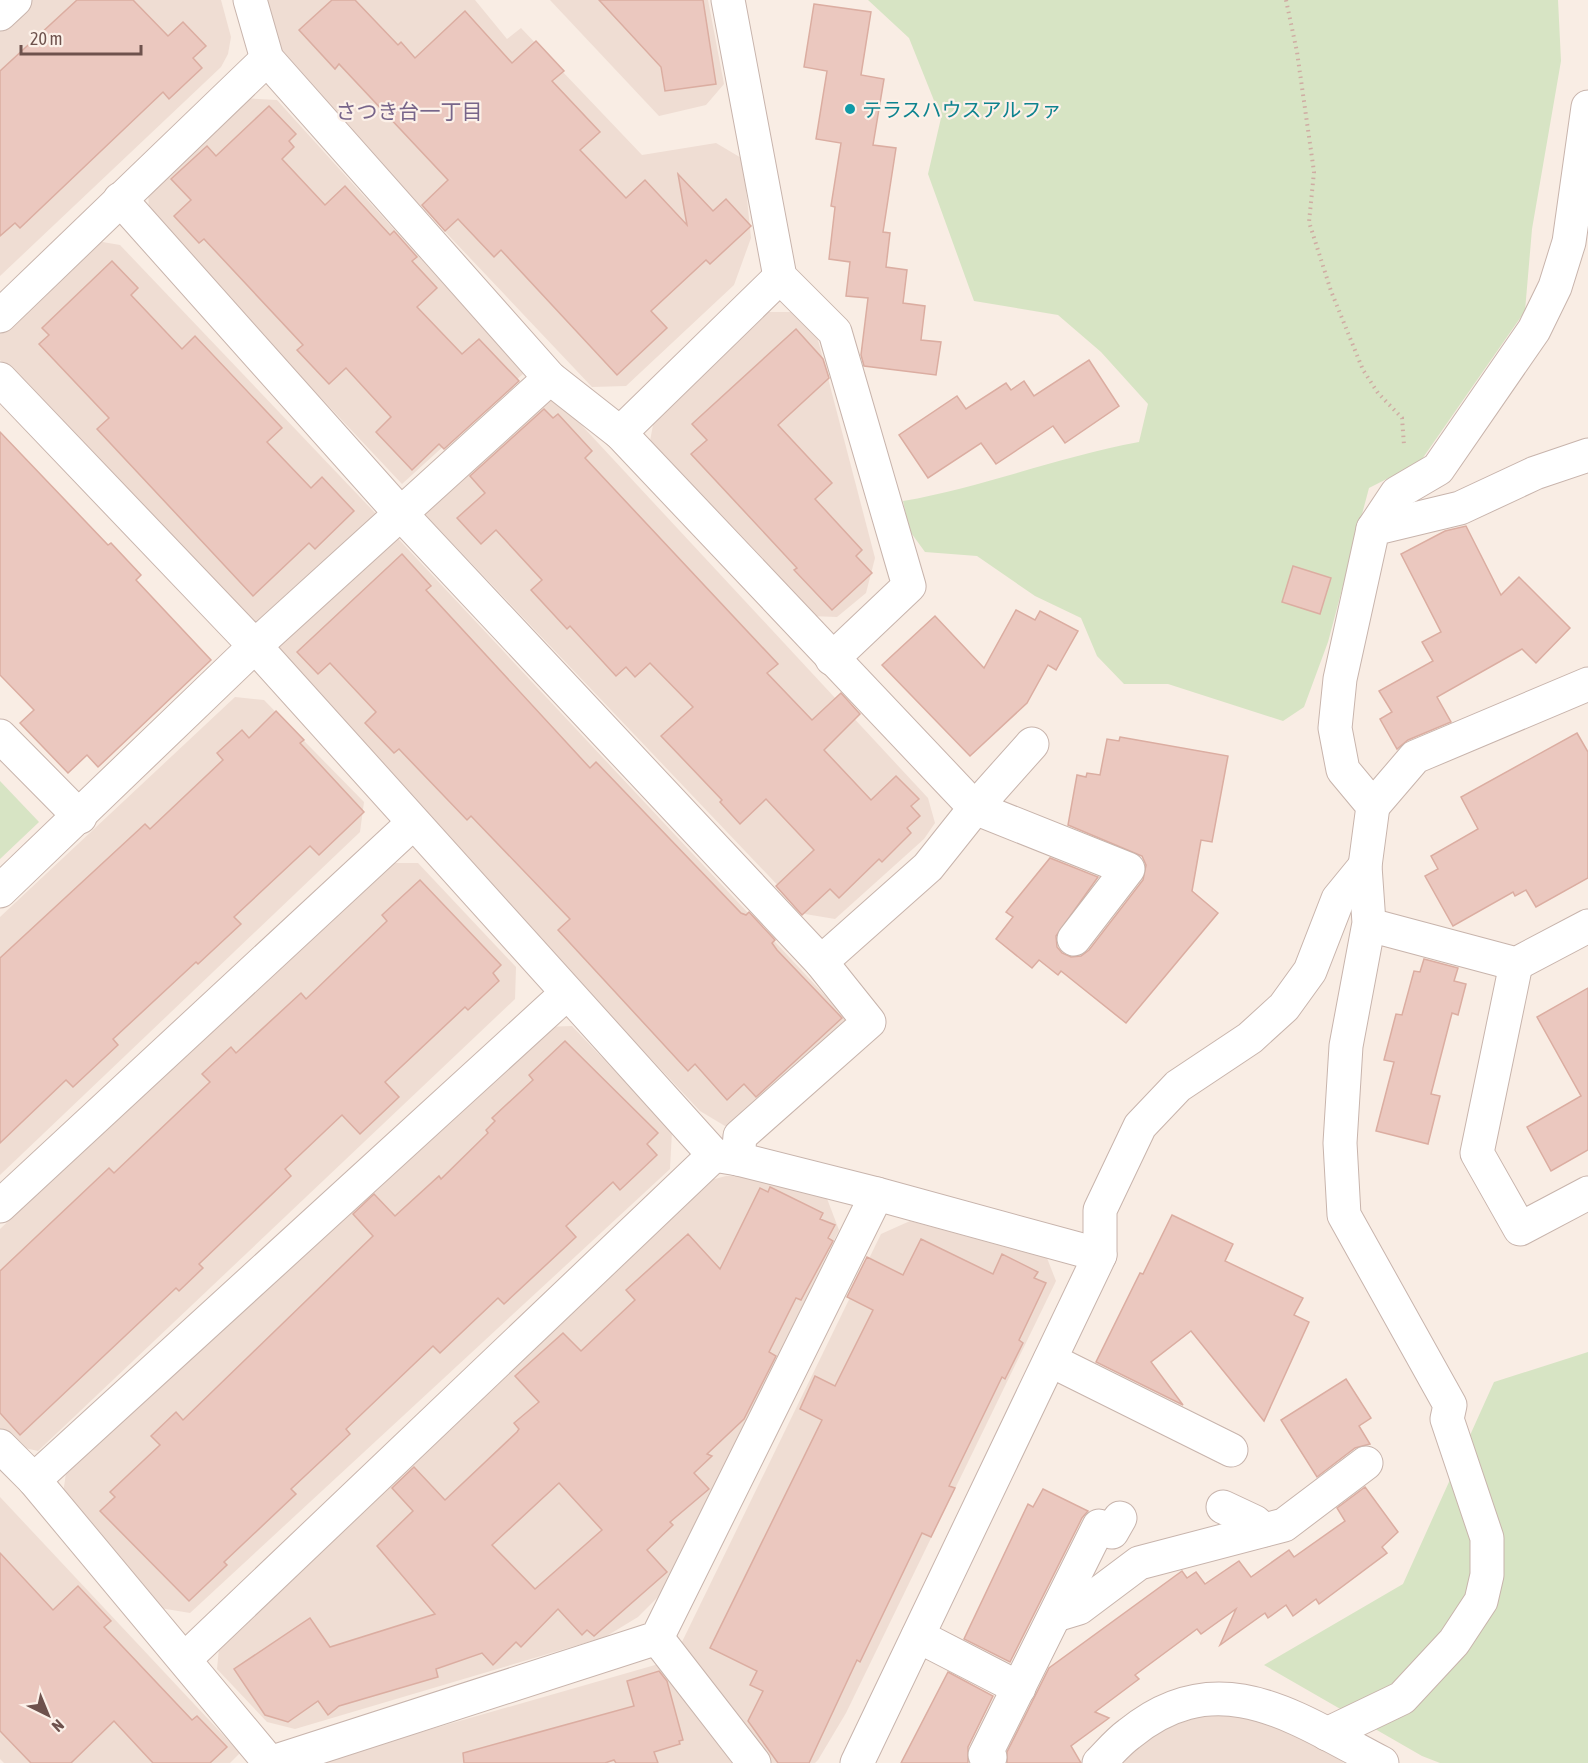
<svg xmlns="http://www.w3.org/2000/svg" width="1588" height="1763" font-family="'Asap Condensed','Noto Sans JP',sans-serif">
<rect width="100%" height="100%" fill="#f9ede4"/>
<g fill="#efddd3">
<path d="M 27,0 L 221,0 L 231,37 L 228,54 L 221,67 L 0,276 L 0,25 Z"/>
<path d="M 263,0 L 475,0 L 507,39 L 521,28 L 642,155 L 716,143 L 743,159 L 751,238 L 734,285 L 626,386 L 592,387 L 276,53 Z"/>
<path d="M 550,0 L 708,0 L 724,84 L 706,105 L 659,116 Z"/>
<path d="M 242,98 L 277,100 L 524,373 L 402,484 L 149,215 L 148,184 Z"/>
<path d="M 91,240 L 120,245 L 378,516 L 250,629 L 0,360 L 0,328 Z"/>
<path d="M 761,312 L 791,312 L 817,336 L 875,558 L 866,593 L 837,617 L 810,616 L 650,441 L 656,409 Z"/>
<path d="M 547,388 L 928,798 L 935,823 L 924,839 L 835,919 L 805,914 L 418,507 Z"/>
<path d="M 392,532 L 848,1020 L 730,1129 L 700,1111 L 264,647 Z"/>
<path d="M 235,697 L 264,700 L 364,802 L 360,832 L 0,1175 L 0,917 Z"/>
<path d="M 388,863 L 418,863 L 516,967 L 515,999 L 38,1451 L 12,1445 L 0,1434 L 0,1229 Z"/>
<path d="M 572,1026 L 672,1131 L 670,1169 L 190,1613 L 160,1608 L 62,1501 L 66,1473 L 543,1027 Z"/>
<path d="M 726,1176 L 742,1176 L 826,1196 L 839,1230 L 677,1566 L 661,1594 L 638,1617 L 605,1637 L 295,1729 L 267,1722 L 217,1669 L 220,1637 L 672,1209 L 711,1180 Z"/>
<path d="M 910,1221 L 1047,1258 L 1056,1281 L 846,1713 L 818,1760 L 815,1763 L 765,1763 L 679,1648 L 881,1234 Z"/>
<path d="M 0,1497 L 240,1753 L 230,1763 L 4,1763 L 0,1759 Z"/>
<path d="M 662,1663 L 734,1763 L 313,1763 Z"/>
<path d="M 1235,1715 L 1259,1719 L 1319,1745 L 1344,1763 L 1117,1763 L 1163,1727 L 1198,1717 Z"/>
</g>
<g fill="#d7e4c4">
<path d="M 868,0 L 1558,0 L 1561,61 L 1532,229 L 1525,311 L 1420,462 L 1369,488 L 1328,642 L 1304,707 L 1283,721 L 1168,684 L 1124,684 L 1097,656 L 1081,618 L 1035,596 L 977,556 L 925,552 L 909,530 L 903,501 C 983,487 1058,457 1139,442 L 1148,404 L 1101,352 L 1058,315 L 974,301 L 928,174 L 941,118 L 909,38 Z"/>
<path d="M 0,781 L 39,822 L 0,859 Z"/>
<path d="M 1588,1352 L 1588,1763 L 1440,1763 L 1422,1756 L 1264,1665 L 1403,1584 L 1494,1382 Z"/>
</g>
<g fill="#ebc8bf" stroke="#dbada1" stroke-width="1.5" fill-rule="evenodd">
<path d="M 77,0 L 133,0 L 168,36 L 183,22 L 206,46 L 193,58 L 202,68 L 169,99 L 163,92 L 20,228 L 15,223 L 0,236 L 0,71 Z"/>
<path d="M 332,0 L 355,0 L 398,45 L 401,42 L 415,58 L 465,11 L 512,63 L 536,41 L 564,71 L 552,81 L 600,132 L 580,150 L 626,198 L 645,180 L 687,225 L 678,174 L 713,211 L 726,199 L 751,226 L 710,264 L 706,260 L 651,311 L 667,328 L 617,375 L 501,250 L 494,257 L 458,219 L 445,231 L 422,205 L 448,180 L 339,64 L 335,69 L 299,30 Z"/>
<path d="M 599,0 L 703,0 L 716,84 L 665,91 L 661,67 Z"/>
<path d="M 814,4 L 871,12 L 861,75 L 884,79 L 873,145 L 896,148 L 883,232 L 890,233 L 886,267 L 907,270 L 903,303 L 925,306 L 921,340 L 941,342 L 936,375 L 864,366 L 861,355 L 868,298 L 846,296 L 850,262 L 829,259 L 835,207 L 831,206 L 841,143 L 816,139 L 827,71 L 804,67 Z"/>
<path d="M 269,106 L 296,134 L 289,141 L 294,147 L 282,159 L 325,205 L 345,186 L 390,235 L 394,231 L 417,257 L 412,261 L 437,288 L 417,307 L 462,354 L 479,339 L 519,381 L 444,449 L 439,444 L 412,470 L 376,432 L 391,417 L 346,368 L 329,384 L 297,350 L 303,345 L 204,239 L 199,243 L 174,216 L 191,200 L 171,179 L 207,146 L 216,156 Z"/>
<path d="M 112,261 L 138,288 L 131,295 L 182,349 L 195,336 L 282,428 L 267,442 L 311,488 L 322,477 L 354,511 L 315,549 L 309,543 L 253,596 L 97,429 L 109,418 L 39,344 L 49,335 L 42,328 Z"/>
<path d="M 796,329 L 823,359 L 829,378 L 778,425 L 832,483 L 815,499 L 862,550 L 856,556 L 872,573 L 832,610 L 794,570 L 797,568 L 691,454 L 707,440 L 692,424 Z"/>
<path d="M 1089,360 L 1119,406 L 1065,443 L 1053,426 L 996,464 L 981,443 L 928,478 L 899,435 L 957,396 L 966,409 L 1006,383 L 1011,390 L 1024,381 L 1034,396 Z"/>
<path d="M 544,409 L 553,418 L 558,414 L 592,451 L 585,458 L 778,664 L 767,673 L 812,720 L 841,693 L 860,714 L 824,750 L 871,800 L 896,776 L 919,799 L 911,806 L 920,816 L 907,828 L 911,833 L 882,862 L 879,859 L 839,898 L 830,889 L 802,915 L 776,886 L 814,850 L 766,799 L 740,824 L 720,802 L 722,800 L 661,736 L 693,707 L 650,663 L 635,677 L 626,667 L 616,676 L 570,626 L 567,629 L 531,590 L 542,580 L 496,530 L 481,544 L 457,518 L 485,493 L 470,476 Z"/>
<path d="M 0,432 L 108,545 L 111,543 L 141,575 L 136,580 L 211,660 L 98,767 L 87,755 L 68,773 L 20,723 L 34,710 L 0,675 Z"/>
<path d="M 1466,526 L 1501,595 L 1519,577 L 1570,628 L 1536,663 L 1522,649 L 1437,697 L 1451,722 L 1408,740 L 1397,749 L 1380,719 L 1392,712 L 1379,691 L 1433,661 L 1422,642 L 1441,632 L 1401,554 L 1445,531 Z"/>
<path d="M 402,554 L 431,586 L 426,590 L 590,768 L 596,762 L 741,913 L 746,915 L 749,912 L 775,940 L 772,943 L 777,950 L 842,1018 L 756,1097 L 744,1084 L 727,1100 L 695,1064 L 688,1071 L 558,930 L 570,919 L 471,816 L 467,820 L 399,749 L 394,753 L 365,723 L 376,712 L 330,663 L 318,674 L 297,652 Z"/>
<path d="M 1293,566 L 1331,578 L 1320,614 L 1282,602 Z"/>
<path d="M 1016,610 L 1035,620 L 1040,611 L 1078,631 L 1056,670 L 1048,665 L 1027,703 L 970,756 L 882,665 L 935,616 L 984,668 Z"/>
<path d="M 276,711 L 304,740 L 300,743 L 364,812 L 319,855 L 310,846 L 234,917 L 241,924 L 198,964 L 196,962 L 113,1039 L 118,1045 L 73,1087 L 66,1080 L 0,1143 L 0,958 L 145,824 L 150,829 L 223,760 L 217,753 L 242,730 L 249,738 Z"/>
<path d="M 1577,733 L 1588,752 L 1588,878 L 1536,907 L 1526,890 L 1515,896 L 1513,892 L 1453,926 L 1425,876 L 1438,869 L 1431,856 L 1478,829 L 1461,797 Z"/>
<path d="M 1120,737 L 1228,756 L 1212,842 L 1201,840 L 1192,891 L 1218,913 L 1126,1023 L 1061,971 L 1058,975 L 1039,960 L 1032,968 L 996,939 L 1013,917 L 1006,912 L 1050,858 L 1098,877 L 1056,936 L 1057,947 L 1062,953 L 1071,957 L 1081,956 L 1089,950 L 1143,880 L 1146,865 L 1142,856 L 1068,825 L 1077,775 L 1086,777 L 1087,773 L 1100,775 L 1107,739 L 1119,741 Z"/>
<path d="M 420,880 L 501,965 L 493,973 L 499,981 L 468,1010 L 465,1007 L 385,1082 L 399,1097 L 360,1134 L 342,1115 L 285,1169 L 291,1176 L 199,1264 L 203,1268 L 179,1291 L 176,1288 L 20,1435 L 0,1413 L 0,1271 L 109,1168 L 114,1173 L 210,1082 L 202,1074 L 231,1047 L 236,1053 L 301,993 L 306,999 L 387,921 L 382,915 Z"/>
<path d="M 1424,959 L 1458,968 L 1454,981 L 1466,984 L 1458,1015 L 1452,1013 L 1431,1094 L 1440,1096 L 1428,1144 L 1376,1131 L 1394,1062 L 1384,1060 L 1396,1014 L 1402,1015 L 1414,971 L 1420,972 Z"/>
<path d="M 1588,988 L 1588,1150 L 1551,1171 L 1527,1127 L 1581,1096 L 1537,1017 Z"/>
<path d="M 565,1041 L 658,1133 L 647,1144 L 657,1155 L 620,1190 L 613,1182 L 566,1226 L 576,1237 L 504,1304 L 498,1298 L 440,1353 L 433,1346 L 346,1429 L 350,1434 L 291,1489 L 296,1494 L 224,1562 L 227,1565 L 189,1601 L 100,1511 L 115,1497 L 110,1492 L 160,1445 L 151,1436 L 176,1412 L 183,1420 L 373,1236 L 353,1214 L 374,1194 L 395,1216 L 439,1176 L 441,1179 L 488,1133 L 486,1130 L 495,1121 L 492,1118 L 533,1080 L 529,1075 Z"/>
<path d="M 770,1187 L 823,1213 L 820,1219 L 835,1225 L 828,1238 L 833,1241 L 801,1300 L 796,1298 L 769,1352 L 776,1356 L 744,1419 L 707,1454 L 712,1456 L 694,1473 L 709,1489 L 670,1522 L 673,1525 L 647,1550 L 667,1572 L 594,1636 L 587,1630 L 582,1635 L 558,1609 L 521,1647 L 516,1642 L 493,1665 L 482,1653 L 436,1669 L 438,1677 L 339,1706 L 328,1715 L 318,1701 L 288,1722 L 265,1715 L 234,1669 L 310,1618 L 330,1647 L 435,1614 L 377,1546 L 413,1511 L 392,1488 L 414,1467 L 445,1500 L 517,1432 L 519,1429 L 514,1423 L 539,1402 L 515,1376 L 563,1333 L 581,1351 L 635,1300 L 626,1290 L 688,1234 L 720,1269 L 760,1188 L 768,1192 ZM 559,1483 L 602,1530 L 535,1589 L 492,1545 Z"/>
<path d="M 1172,1215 L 1233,1244 L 1225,1261 L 1303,1298 L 1294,1315 L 1309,1322 L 1264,1421 L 1191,1331 L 1151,1362 L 1183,1405 L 1096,1362 L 1140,1273 L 1143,1274 Z"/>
<path d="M 921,1239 L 993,1274 L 1002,1254 L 1038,1272 L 1034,1278 L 1046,1283 L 1019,1340 L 1023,1343 L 1005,1379 L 1002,1377 L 949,1486 L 955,1488 L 931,1537 L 922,1533 L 860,1662 L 857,1660 L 809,1763 L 778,1763 L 748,1721 L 763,1691 L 750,1685 L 757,1671 L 710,1648 L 822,1420 L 800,1409 L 815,1376 L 835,1386 L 873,1310 L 847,1297 L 867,1257 L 903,1275 Z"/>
<path d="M 1346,1379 L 1371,1418 L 1359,1426 L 1370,1444 L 1355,1448 L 1317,1477 L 1281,1420 Z"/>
<path d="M 1365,1487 L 1398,1532 L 1382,1547 L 1387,1553 L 1319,1604 L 1316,1599 L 1293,1616 L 1286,1605 L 1268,1618 L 1265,1613 L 1220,1645 L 1236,1609 L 1201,1634 L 1197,1629 L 1135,1675 L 1139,1679 L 1095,1712 L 1109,1718 L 1071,1746 L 1081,1763 L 1007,1763 L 1007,1752 L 1049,1668 L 1182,1571 L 1187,1578 L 1196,1572 L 1205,1584 L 1239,1561 L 1251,1577 L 1289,1550 L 1294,1557 L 1345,1521 L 1337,1508 Z"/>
<path d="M 1043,1489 L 1088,1511 L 1082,1518 L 1010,1662 L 964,1639 L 1028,1504 L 1033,1507 Z"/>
<path d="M 0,1553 L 53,1610 L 78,1586 L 111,1621 L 104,1627 L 192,1720 L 197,1716 L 227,1747 L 210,1763 L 153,1763 L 114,1721 L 71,1763 L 31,1763 L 0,1731 Z"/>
<path d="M 659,1671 L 667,1681 L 683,1740 L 679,1741 L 680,1744 L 654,1752 L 658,1763 L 616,1763 L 614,1760 L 605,1763 L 464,1763 L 463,1753 L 634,1706 L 627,1681 Z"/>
<path d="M 948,1672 L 993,1696 L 968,1747 L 968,1763 L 901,1763 Z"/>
</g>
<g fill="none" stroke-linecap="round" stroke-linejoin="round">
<defs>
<g id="minor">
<path d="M 250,0 L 267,59 L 550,378 L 620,433 L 975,808 L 928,867 L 821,962"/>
<path d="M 728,0 L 780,277 L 835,332 L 909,586 L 832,659"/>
<path d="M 0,14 L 15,0"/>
<path d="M 120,199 L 401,514 L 821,962 L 869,1022 L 740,1136 L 738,1159"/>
<path d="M 0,316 L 267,59"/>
<path d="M 0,379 L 255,646 L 714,1155 L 738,1159 L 877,1194 L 1100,1255"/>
<path d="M 620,433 L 780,277"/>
<path d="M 1373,529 L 1397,493 L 1438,469 L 1534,330 L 1555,287 L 1569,242 L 1588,107"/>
<path d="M 0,736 L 80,817"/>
<path d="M 1032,744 L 975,808 L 1128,869 L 1074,939"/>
<path d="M 1373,806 L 1415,757 L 1588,684"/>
<path d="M 0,891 L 255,646 L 550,378"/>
<path d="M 1381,928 L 1516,964 L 1588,926"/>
<path d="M 1516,964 L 1477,1153 L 1520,1229 L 1588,1193"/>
<path d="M 0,1206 L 413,823"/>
<path d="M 1050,1360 L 1231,1450"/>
<path d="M 0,1446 L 34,1480 L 270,1763 L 657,1638 L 877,1194"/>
<path d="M 34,1480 L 566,994"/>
<path d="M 1223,1507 L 1255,1522 L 1264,1530"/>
<path d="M 1056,1615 L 1079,1608 L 1139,1563 L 1284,1525 L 1366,1463"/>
<path d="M 918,1636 L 1019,1688"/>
<path d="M 657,1638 L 754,1763"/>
<path d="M 185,1659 L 714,1155"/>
<path d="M 1327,1734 L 1402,1698 L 1454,1642 L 1481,1601 L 1487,1575 L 1487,1538 L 1447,1419 L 1450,1405 L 1344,1215 L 1340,1143 L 1346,1046 L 1369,923 L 1365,866 L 1373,806 L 1343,770 L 1335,728 L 1340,679 L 1373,529 L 1460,508 L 1535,473 L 1588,455"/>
<path d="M 857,1763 L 1100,1255 L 1100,1210 L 1140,1126 L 1178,1086 L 1250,1038 L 1284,1007 L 1310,971 L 1338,899 L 1365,866"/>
<path d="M 987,1763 L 990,1757 L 985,1755 L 1099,1526 L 1112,1532 L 1120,1518"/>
<path d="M 1099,1763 C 1109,1753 1118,1742 1129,1734 C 1219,1660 1297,1719 1382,1763"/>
</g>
</defs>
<use href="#minor" stroke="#c8b4ac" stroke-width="35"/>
<path stroke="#cfaca3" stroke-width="4" stroke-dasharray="1.5 4.5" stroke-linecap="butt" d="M 1286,0 L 1297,52 L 1314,172 L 1309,222 L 1331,291 L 1363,370 L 1378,393 L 1402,418 L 1404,445"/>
<use href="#minor" stroke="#fff" stroke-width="33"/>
</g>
<circle fill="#0f9aa8" stroke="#fcf1e9" stroke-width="2" cx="850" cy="109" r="6"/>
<g text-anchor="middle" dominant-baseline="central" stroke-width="4.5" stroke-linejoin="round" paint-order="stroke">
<g font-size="20" fill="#0d838f" stroke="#fcf1e9" text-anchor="start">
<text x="862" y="109">テラスハウスアルファ</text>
</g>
<g font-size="21" fill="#77658a" stroke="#fcf1e9">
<text x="409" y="111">さつき台一丁目</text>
</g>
</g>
<g transform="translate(48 1715) rotate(137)" stroke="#fcf1e9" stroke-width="4.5" paint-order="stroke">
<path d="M0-4.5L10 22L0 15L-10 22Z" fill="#6e524d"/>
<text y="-9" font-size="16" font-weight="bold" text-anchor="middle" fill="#6e524d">N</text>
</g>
<path d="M21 45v9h120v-9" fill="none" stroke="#6e524d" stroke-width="3"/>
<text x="30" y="45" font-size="18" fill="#6e524d" stroke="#fcf1e9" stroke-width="4.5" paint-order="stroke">20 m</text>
</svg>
